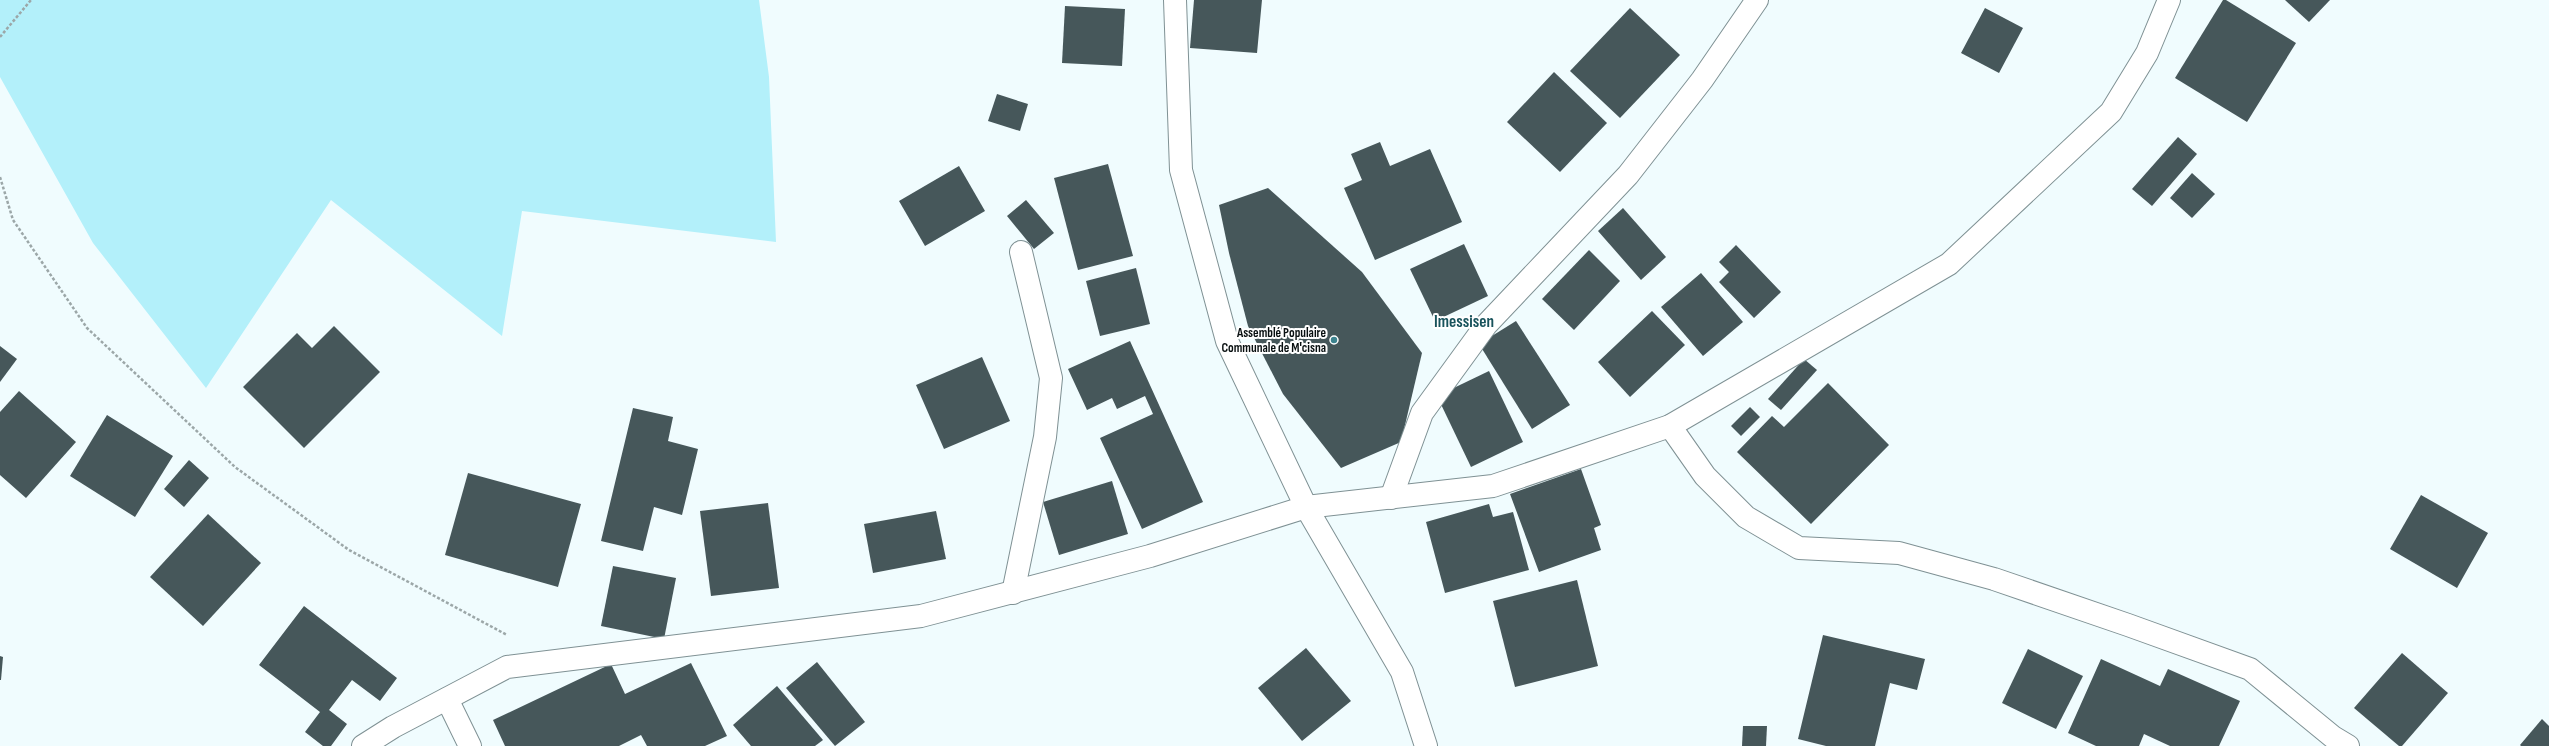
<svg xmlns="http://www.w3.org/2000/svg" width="2549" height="746" font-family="'Sofia Sans Condensed',sans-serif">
<rect width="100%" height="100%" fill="#f0fcfe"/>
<path fill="#b3f0fa" d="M 0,0 L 759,0 L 769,77 L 776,242 L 522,211 L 502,336 L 331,200 L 206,388 L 93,243 L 0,77 Z"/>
<g fill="#46575a">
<path d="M 1194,0 L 1262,0 L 1257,53 L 1190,48 Z"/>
<path d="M 2223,0 L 2226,0 L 2296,43 L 2247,122 L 2175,78 Z"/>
<path d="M 2285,0 L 2330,0 L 2309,22 Z"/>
<path d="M 1065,6 L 1125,9 L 1122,66 L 1062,63 Z"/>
<path d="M 1630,8 L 1680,55 L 1620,118 L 1570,71 Z"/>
<path d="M 1985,8 L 2023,28 L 1999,73 L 1961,53 Z"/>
<path d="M 1554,72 L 1607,123 L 1560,172 L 1507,122 Z"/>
<path d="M 997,94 L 1028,104 L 1020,131 L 988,121 Z"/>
<path d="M 2178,137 L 2197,154 L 2152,206 L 2132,189 Z"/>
<path d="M 1380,142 L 1390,166 L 1430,149 L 1462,222 L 1375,260 L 1344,188 L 1362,180 L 1351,154 Z"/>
<path d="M 1108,164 L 1133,256 L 1078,270 L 1054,178 Z"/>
<path d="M 959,166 L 985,211 L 925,246 L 899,201 Z"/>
<path d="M 2192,173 L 2215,194 L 2192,218 L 2170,198 Z"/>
<path d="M 1268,188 L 1362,272 L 1422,353 L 1401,442 L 1341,468 L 1283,394 L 1248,326 L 1229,253 L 1219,205 Z"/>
<path d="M 1026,200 L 1054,233 L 1034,249 L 1007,216 Z"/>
<path d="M 1623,208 L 1666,257 L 1641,280 L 1598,231 Z"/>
<path d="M 1464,244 L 1488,296 L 1435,321 L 1410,269 Z"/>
<path d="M 1736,245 L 1781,292 L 1754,318 L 1719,282 L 1729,272 L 1719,262 Z"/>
<path d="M 1589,250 L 1620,281 L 1574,330 L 1542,299 Z"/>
<path d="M 1136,268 L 1150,324 L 1100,336 L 1086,281 Z"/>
<path d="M 1701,273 L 1743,322 L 1703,356 L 1661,307 Z"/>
<path d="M 1652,311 L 1685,345 L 1630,397 L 1598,362 Z"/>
<path d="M 1516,321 L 1570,405 L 1532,429 L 1479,344 Z"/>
<path d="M 334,326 L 380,372 L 304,448 L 243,387 L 297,333 L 312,348 Z"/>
<path d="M 1130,341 L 1203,502 L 1142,529 L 1100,438 L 1153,414 L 1145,396 L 1117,409 L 1112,398 L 1087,410 L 1068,369 Z"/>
<path d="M 0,346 L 17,359 L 0,382 Z"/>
<path d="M 982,357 L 1010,421 L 944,449 L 916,385 Z"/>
<path d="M 1804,359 L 1817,370 L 1781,410 L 1768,399 Z"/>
<path d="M 1489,371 L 1523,442 L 1471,467 L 1437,396 Z"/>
<path d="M 1828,383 L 1889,445 L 1811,524 L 1737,452 L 1772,416 L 1784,427 Z"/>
<path d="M 19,391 L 76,442 L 26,498 L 0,475 L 0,412 Z"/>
<path d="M 1750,407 L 1760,417 L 1741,436 L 1731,426 Z"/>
<path d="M 633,408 L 673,417 L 668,441 L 698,449 L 682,515 L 654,507 L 643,551 L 601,541 Z"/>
<path d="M 107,415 L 173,456 L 135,517 L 70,476 Z"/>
<path d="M 189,460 L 209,478 L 184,507 L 164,489 Z"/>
<path d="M 1581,469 L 1601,525 L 1594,528 L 1601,550 L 1539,572 L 1510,494 Z"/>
<path d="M 468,473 L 581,504 L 558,587 L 445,555 Z"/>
<path d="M 1112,481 L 1128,534 L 1059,555 L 1043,502 Z"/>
<path d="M 2421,495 L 2488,533 L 2457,588 L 2390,549 Z"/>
<path d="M 768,503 L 779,588 L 711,596 L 700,511 Z"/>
<path d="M 1489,504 L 1493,517 L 1513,512 L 1529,570 L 1445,593 L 1426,522 Z"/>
<path d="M 936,511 L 946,559 L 873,573 L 864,524 Z"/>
<path d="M 208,514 L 261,563 L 203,626 L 150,577 Z"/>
<path d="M 613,566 L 676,578 L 664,639 L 601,626 Z"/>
<path d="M 1577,580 L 1598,666 L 1515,687 L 1493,601 Z"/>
<path d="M 304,606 L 397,678 L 380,701 L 352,680 L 329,710 L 347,724 L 331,746 L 323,746 L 305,732 L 320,712 L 259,665 Z"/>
<path d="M 1823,635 L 1925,659 L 1917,690 L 1890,683 L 1875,746 L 1826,746 L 1798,739 Z"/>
<path d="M 1306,648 L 1351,701 L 1302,741 L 1258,688 Z"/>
<path d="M 2028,649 L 2083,676 L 2056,729 L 2002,703 Z"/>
<path d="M 2402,653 L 2448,693 L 2402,746 L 2399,746 L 2354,708 Z"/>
<path d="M 0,656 L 3,657 L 1,680 L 0,680 Z"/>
<path d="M 2101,659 L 2160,686 L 2168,669 L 2240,701 L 2219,746 L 2170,746 L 2144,734 L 2139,746 L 2096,746 L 2068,733 Z"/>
<path d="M 817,662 L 865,722 L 835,746 L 786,688 Z"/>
<path d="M 691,663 L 727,736 L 705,746 L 647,746 L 641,735 L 619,746 L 505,746 L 493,720 L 611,664 L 625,694 Z"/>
<path d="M 777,686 L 823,740 L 815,746 L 751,746 L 733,725 Z"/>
<path d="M 2542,719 L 2549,726 L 2549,746 L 2521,746 L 2520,745 Z"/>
<path d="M 1743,726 L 1767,726 L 1766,746 L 1742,746 Z"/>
</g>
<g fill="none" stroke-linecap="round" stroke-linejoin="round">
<defs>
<g id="minor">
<path d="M 1670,426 L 1705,476 L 1746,517 L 1799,548 L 1899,553 L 1994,579 L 2128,625 L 2250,669 L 2333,737 L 2348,746"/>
<path d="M 1391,498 L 1422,413 L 1486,325 L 1628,175 L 1702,80 L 1757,0"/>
<path d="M 1013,593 L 1045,437 L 1051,378 L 1021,252"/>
<path d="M 447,699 L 470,746"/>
<path d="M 363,746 L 393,727 L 507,667 L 921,616 L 1150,556 L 1306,507 L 1493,486 L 1670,426 L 1949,264 L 2111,112 L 2147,53 L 2169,0"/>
</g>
<path id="tertiary" d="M 1175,0 L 1181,170 L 1227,341 L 1306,507 L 1402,672 L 1426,746"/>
</defs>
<use href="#minor" stroke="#7f9194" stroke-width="24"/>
<use href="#tertiary" stroke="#7f9194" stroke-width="24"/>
<g stroke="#9ca7a8" stroke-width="2.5" stroke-dasharray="3 2" stroke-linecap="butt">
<path d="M 0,37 L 31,0"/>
<path d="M 0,177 L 13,220 L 87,328 L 235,467 L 349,550 L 507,635"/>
</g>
<use href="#minor" stroke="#fff" stroke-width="22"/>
<use href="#tertiary" stroke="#fff" stroke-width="22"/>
</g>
<circle fill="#3c838e" stroke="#fff" stroke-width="1.5" cx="1334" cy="340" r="4"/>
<g text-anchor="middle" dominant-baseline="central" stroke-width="4" stroke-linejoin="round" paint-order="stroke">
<g font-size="13" font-weight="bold" fill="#080f10" stroke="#fff" text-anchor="end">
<text x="1326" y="333">Assemblé Populaire<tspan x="1326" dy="15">Communale de M'cisna</tspan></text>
</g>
<g font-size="17" font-weight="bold" fill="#19535c" stroke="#fff">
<text x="1464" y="322">Imessisen</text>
</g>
</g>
</svg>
